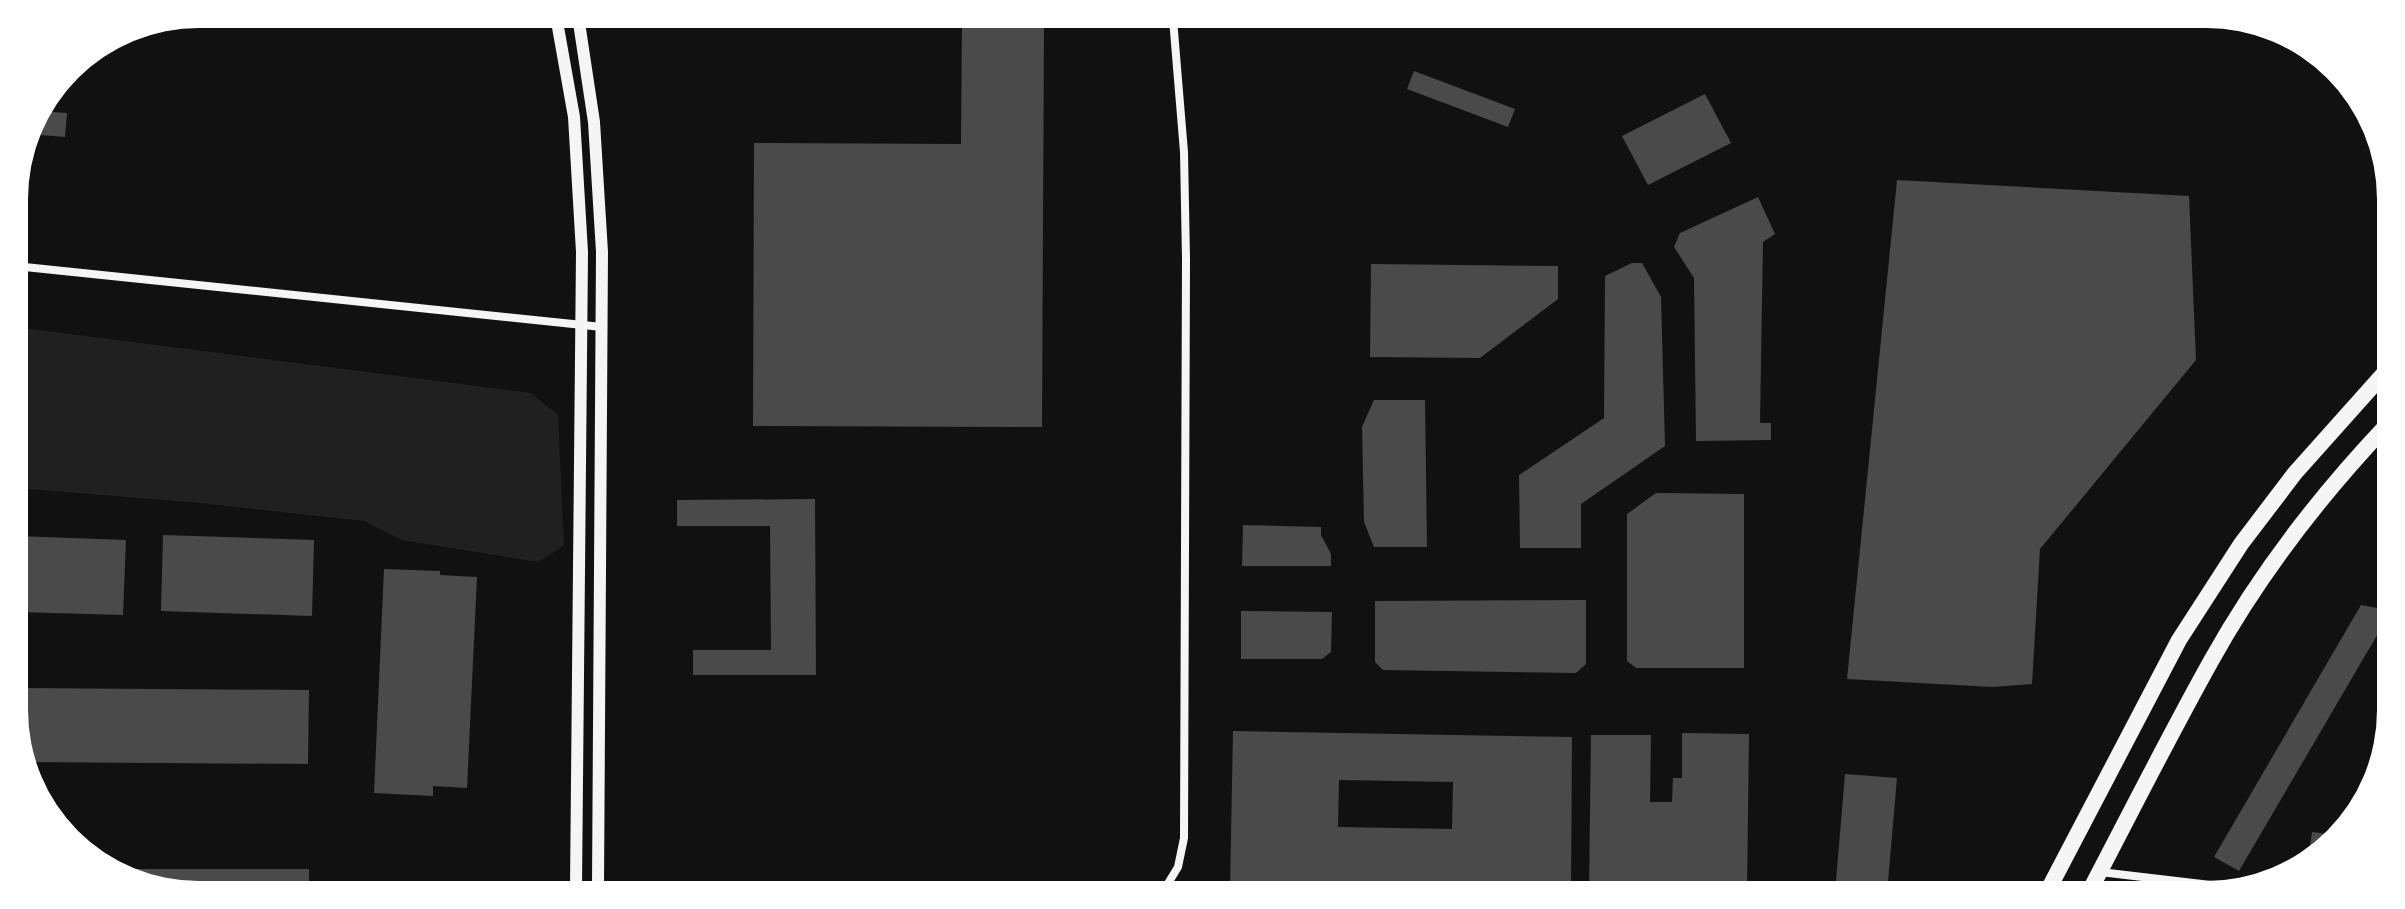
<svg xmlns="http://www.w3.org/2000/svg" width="2405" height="909" font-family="'Noto Serif',serif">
<rect width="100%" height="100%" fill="#111"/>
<path fill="#202020" d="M 15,327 L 531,393 L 558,415 L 564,546 L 538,562 L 402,540 L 364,521 L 200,503 L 16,488 Z"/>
<g fill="#4a4a4a" fill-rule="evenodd">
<path d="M 962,24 L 1044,24 L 1042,427 L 753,426 L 754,143 L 961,144 Z"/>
<path d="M 1414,71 L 1515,109 L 1508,127 L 1407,89 Z"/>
<path d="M 1705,94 L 1731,143 L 1648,185 L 1622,136 Z"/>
<path d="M 38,111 L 67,113 L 65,137 L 28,134 L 33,117 Z"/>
<path d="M 1897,180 L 2189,196 L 2196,360 L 2040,549 L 2032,684 L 1992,687 L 1847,679 Z"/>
<path d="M 1758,197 L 1775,234 L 1763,242 L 1760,423 L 1771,423 L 1771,440 L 1696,441 L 1694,278 L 1674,247 L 1680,233 Z"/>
<path d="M 1632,263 L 1642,263 L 1661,297 L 1665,446 L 1581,504 L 1581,548 L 1520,548 L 1519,475 L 1604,418 L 1605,276 Z"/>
<path d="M 1371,264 L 1558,266 L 1558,299 L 1480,358 L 1370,357 Z"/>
<path d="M 1374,400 L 1425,400 L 1427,547 L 1374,547 L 1364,522 L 1362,427 Z"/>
<path d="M 1656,493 L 1744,494 L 1744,668 L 1636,668 L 1627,661 L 1627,514 Z"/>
<path d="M 815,499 L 816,675 L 693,675 L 693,650 L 771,650 L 770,526 L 677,526 L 677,500 Z"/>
<path d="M 1243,525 L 1321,527 L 1321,535 L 1331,554 L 1331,566 L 1242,566 Z"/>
<path d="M 163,535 L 314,540 L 312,616 L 161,611 Z"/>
<path d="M 16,536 L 126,540 L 123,615 L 17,612 Z"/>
<path d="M 384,569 L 440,571 L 440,575 L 477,577 L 467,788 L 433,786 L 433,796 L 374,793 Z"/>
<path d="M 1586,600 L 1586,664 L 1576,673 L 1383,670 L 1375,662 L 1375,601 Z"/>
<path d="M 2361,605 L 2383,609 L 2383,625 L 2239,871 L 2214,857 Z"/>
<path d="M 1241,611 L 1332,612 L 1331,652 L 1322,659 L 1241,659 Z"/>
<path d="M 17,688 L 309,690 L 308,764 L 25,762 L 17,746 Z"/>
<path d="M 1233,731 L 1572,737 L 1571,892 L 1230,890 ZM 1339,780 L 1453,782 L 1452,829 L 1338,827 Z"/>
<path d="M 1682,733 L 1749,734 L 1747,892 L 1589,892 L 1591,735 L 1651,735 L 1650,802 L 1672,802 L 1673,778 L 1682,778 Z"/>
<path d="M 1845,774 L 1897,778 L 1887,893 L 1835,893 Z"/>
<path d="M 2312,832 L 2335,835 L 2318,857 L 2308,861 Z"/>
<path d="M 115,869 L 309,869 L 309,886 L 139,885 Z"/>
</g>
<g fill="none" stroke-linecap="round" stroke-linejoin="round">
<g stroke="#f5f5f5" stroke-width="8">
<path d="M 15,266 L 602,327"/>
<path d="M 2100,872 L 2236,888"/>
<path d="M 1164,890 L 1178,867 L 1184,838 L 1186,259 L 1184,152 L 1173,19"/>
</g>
<g stroke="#f5f5f5" stroke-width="12">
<path d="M 556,16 L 574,117 L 582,252 L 576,887"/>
<path d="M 578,16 L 594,122 L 602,252 L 598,887"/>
</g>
<g stroke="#f5f5f5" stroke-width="16">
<path d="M 2046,894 L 2179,640 L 2241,544 L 2295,473 L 2387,370"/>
<path d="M 2088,894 C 2129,816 2168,738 2211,661 C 2258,576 2319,497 2386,426"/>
</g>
</g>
<path d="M0 0H2405V909H0ZM199 28H2206A171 171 0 0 1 2377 199V710A171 171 0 0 1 2206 881H199A171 171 0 0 1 28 710V199A171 171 0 0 1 199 28Z" fill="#fff" fill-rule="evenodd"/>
</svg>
